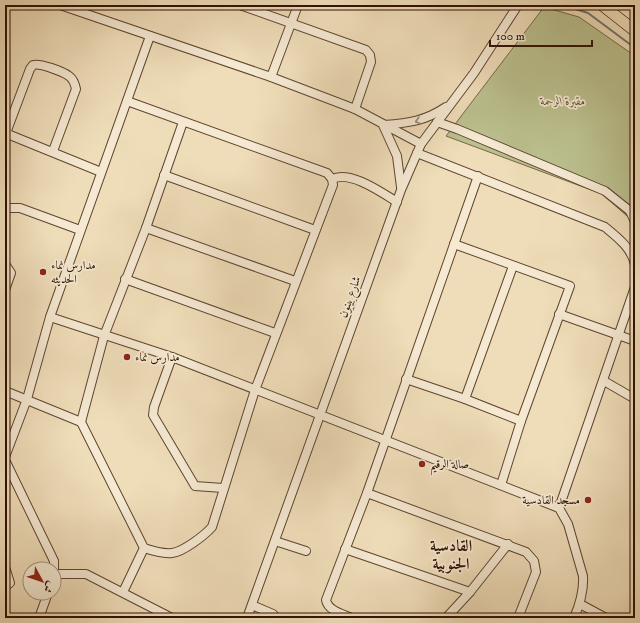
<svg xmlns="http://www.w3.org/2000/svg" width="640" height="623" font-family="'IM FELL DW Pica',Amiri,serif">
<rect width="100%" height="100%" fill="#efddb9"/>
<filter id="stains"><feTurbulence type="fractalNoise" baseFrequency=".005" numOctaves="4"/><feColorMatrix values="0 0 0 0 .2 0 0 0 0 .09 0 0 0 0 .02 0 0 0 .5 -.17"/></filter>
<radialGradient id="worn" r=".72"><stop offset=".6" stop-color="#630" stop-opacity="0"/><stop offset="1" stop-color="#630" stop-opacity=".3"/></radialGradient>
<path fill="#bbc08e" stroke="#756848" d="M 544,7 L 579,17 L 635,56 L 635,223 L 602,194 L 446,136 Z"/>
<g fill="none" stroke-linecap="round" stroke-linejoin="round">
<path stroke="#70776e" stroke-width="2" d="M 563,5 L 588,13 L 635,48"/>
<defs>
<g id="minor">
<path d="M 60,5 L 271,77 L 355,109 L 421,144"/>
<path d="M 240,5 L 366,50 L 370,55 L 371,62 L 355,109"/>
<path d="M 271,77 L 298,5"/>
<path d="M 437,122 L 457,129 L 605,191 L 630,211 L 635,211"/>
<path d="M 383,125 L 397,156 L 401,187"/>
<path d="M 384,125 C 409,123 425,121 446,107"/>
<path d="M 5,133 L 101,172"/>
<path d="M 6,133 L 30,69 L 33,65 C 40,63 62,71 69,76 C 73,79 75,84 76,89 L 53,151"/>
<path d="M 417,153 L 605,227 C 617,237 632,248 635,265"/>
<path d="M 164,175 L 315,230"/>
<path d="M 332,179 C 350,170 381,192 397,202"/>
<path d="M 5,208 L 20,208 L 80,230"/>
<path d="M 630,211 L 635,222"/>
<path d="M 146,228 L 295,281"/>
<path d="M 454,244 L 570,286 L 521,421 L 501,485"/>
<path d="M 5,264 L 11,273 L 5,290"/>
<path d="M 125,279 L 275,333"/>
<path d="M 559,314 L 635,341"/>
<path d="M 50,317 L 172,357 L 559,508 L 568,524 L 583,576 C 584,591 580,604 574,618"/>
<path d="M 172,357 L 154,407 L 153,415 L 195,486 L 223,488"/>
<path d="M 406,379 L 465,399 L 521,421"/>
<path d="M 604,381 L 635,399"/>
<path d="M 5,391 L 81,422 L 144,548 C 153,551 163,554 172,553 C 183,552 205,535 212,527 L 255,390 L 333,185 L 332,179 L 327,173 L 127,101"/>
<path d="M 465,399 L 513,266"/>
<path d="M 81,422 L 104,336 L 146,228 L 183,122"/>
<path d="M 5,457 L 27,399 L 50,317 L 150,36"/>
<path d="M 5,460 L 54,561 L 54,577"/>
<path d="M 367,493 L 526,552 L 534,561 L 536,572 L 518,618"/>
<path d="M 559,508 L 635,287"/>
<path d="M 275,541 L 306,551"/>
<path d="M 345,549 L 470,592"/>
<path d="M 5,567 L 10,583 L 5,586"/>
<path d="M 55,574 L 86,574 L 172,618"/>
<path d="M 123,592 L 144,548"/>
<path d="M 580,604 L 606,618"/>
<path d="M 252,605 L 273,614 L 276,618"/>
<path d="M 39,618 L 48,593"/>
<path d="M 247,618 L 401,190 L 421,144 L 474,73 L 518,5"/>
<path d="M 352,618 C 343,614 328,611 326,600 L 367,493 L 478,176"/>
<path d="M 446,618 L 470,592 L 508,544"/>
</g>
<path id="major" d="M 602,5 L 635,31"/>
</defs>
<use href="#minor" stroke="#5f4430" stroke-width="10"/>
<use href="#major" stroke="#2f1103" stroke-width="12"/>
<use href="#minor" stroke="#f5e9d2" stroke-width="8"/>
<use href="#major" stroke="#efddb9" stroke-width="11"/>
</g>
<defs><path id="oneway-chevron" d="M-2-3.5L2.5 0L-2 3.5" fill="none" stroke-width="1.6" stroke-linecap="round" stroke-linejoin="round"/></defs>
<use stroke="#9c8875" href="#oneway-chevron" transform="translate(418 121) rotate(164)"/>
<g fill="#8f2418" stroke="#f5e9d2" stroke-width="1.5">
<circle cx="43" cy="272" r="4"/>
<circle cx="127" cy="357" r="4"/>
<circle cx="422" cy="464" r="4"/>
<circle cx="588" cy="500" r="4"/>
</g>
<g text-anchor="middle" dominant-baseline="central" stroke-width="3.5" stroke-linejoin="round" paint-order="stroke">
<g font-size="12" font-style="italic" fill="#604e34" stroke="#f5e9d2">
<text x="563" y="101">مقبرة الرحمة</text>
</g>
<g font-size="12" fill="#2f1103" stroke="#f5e9d2" text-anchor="start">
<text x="51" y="265">مدارس نماء<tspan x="51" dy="14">الحديثه</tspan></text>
<text x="135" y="357">مدارس نماء</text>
<text x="430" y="464">صالة الرقيم</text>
<text x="580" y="500" text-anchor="end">مسجد القادسية</text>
</g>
<g font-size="12" fill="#2f1103" stroke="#f5e9d2">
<text transform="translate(350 297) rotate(-70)">شارع بينون</text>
</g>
<g font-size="16" font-weight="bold" fill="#2f1103" stroke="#f5e9d2">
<text x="451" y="546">القادسية<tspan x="451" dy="18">الجنوبية</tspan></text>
</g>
</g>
<rect width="640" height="623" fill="none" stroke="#efddb9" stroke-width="20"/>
<rect x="6" y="6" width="628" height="611" fill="none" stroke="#2f1103" stroke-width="2"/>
<rect x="10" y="10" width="620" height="603" fill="none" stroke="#2f1103"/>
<g transform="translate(42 581) rotate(130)"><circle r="19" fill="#f5e9d2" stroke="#a6937f"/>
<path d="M0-3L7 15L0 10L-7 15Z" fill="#8f2418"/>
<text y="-6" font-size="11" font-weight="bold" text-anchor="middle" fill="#2f1103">ش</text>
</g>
<path d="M490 40v6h102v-6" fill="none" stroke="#2f1103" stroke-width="2"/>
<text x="496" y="40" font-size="12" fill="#2f1103" stroke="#f5e9d2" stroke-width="3" paint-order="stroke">100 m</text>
<rect width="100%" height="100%" filter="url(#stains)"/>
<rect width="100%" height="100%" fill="url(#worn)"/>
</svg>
